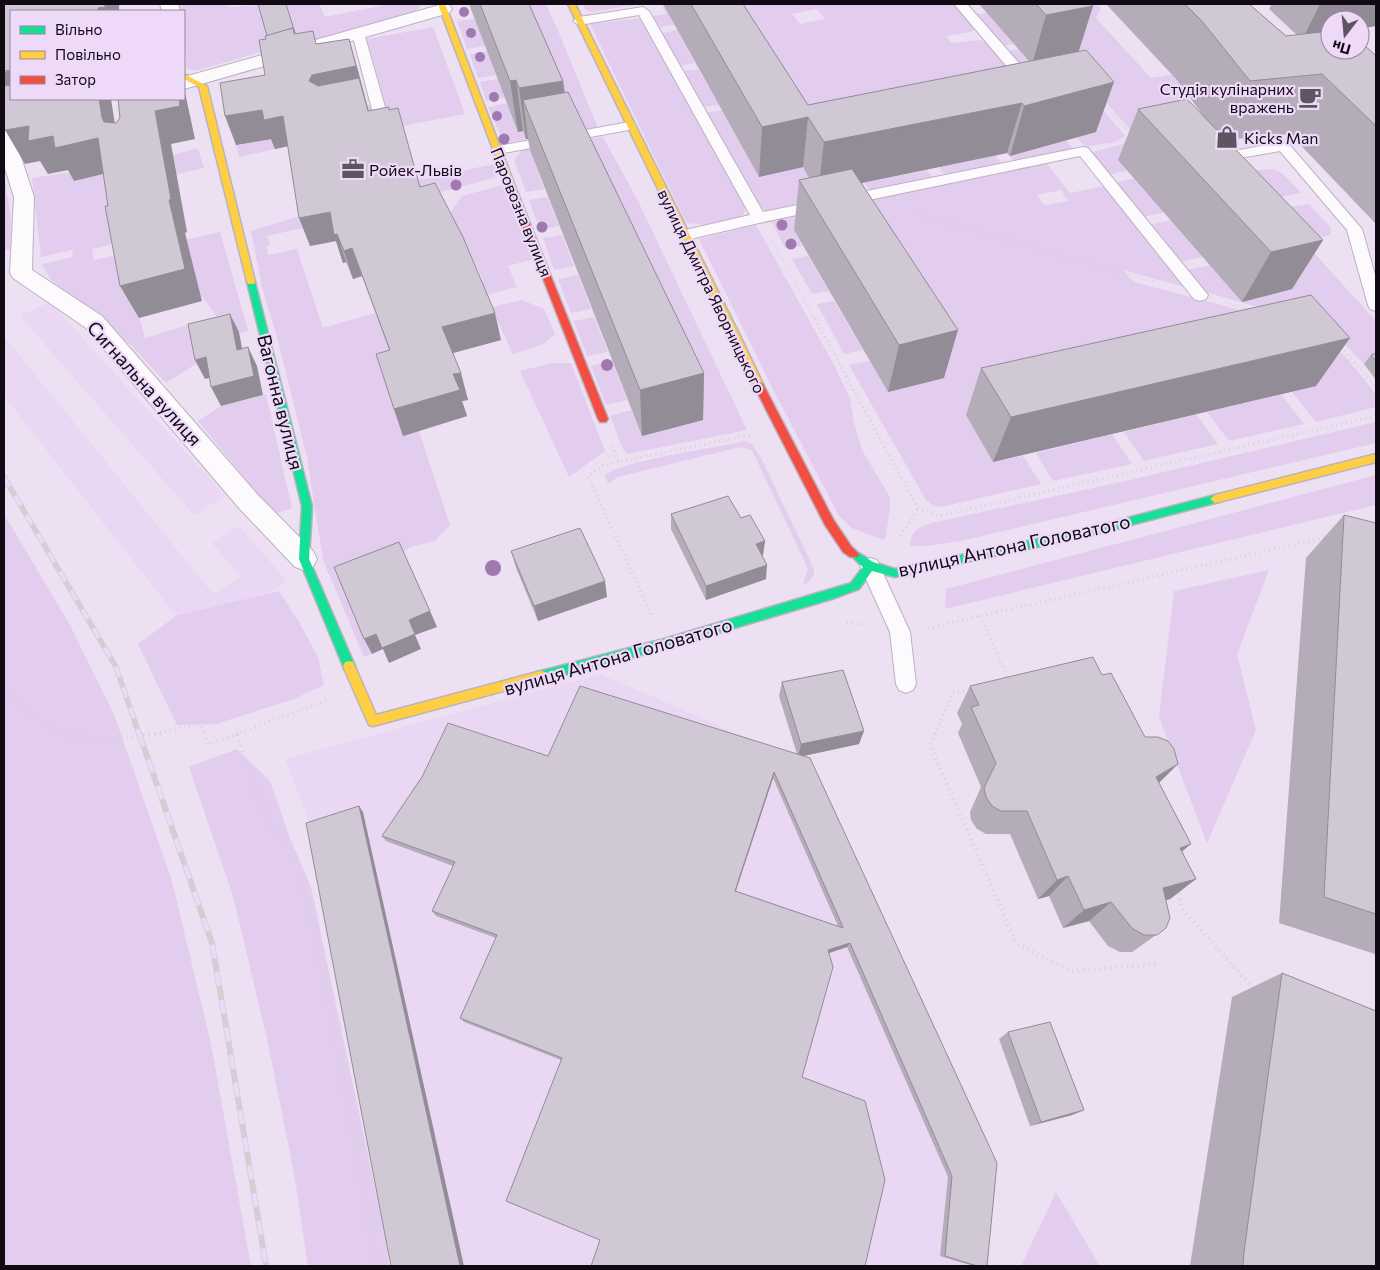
<svg xmlns="http://www.w3.org/2000/svg" width="1380" height="1270" font-family="Commissioner,sans-serif">
<rect width="100%" height="100%" fill="#ece0f2"/>
<g fill="#ead7f4">
<path d="M 50,302 L 225,496 L 194,515 L 20,316 Z"/>
<path d="M 4,336 L 213,594 L 241,577 L 212,543 L 239,526 L 287,581 L 195,640 L 4,396 Z"/>
<path d="M 600,674 L 808,764 L 982,1266 L 396,1266 L 312,829 L 285,759 Z"/>
</g>
<g fill="#e3cdef" fill-rule="evenodd">
<path d="M 176,4 L 221,4 L 234,7 L 267,4 L 319,4 L 325,17 L 389,4 L 423,4 L 413,13 L 326,38 L 278,47 L 199,70 L 190,70 L 186,67 L 184,11 L 177,11 Z"/>
<path d="M 514,4 L 546,4 L 557,28 L 598,128 L 504,143 L 488,107 L 507,103 Z"/>
<path d="M 583,4 L 635,4 L 636,5 L 592,12 L 586,10 Z"/>
<path d="M 661,4 L 953,4 L 975,29 L 971,32 L 946,36 L 951,43 L 979,40 L 985,42 L 1008,65 L 1094,99 L 1125,136 L 1114,142 L 1085,147 L 1077,137 L 797,156 L 857,194 L 767,211 L 758,206 L 705,113 L 722,110 L 715,12 L 671,19 L 674,25 L 660,27 L 653,16 L 666,14 ZM 817,9 L 825,19 L 800,24 L 792,14 Z"/>
<path d="M 1030,4 L 1097,4 L 1101,8 L 1096,18 L 1151,78 L 1225,65 L 1185,92 L 1181,97 L 1183,105 L 1242,173 C 1280,167 1275,165 1301,193 L 1275,198 L 1283,208 L 1309,204 L 1330,227 L 1331,233 L 1328,236 L 1304,242 L 1376,321 L 1376,361 L 1364,364 L 1344,344 L 1304,320 L 1205,292 L 1187,270 L 1211,265 L 1243,301 L 1292,289 L 1129,170 L 1108,175 L 1090,153 L 1129,142 L 1132,131 L 1094,90 L 1077,82 L 1018,63 L 1008,51 L 1018,49 Z"/>
<path d="M 987,13 L 1014,44 L 1004,46 L 977,14 Z"/>
<path d="M 640,18 L 744,205 L 745,212 L 742,217 L 706,225 L 687,223 L 685,220 L 590,24 Z"/>
<path d="M 475,19 L 485,46 L 467,49 L 457,21 Z"/>
<path d="M 433,27 L 465,114 L 402,126 L 324,114 L 372,105 L 391,123 L 367,39 Z"/>
<path d="M 677,30 L 695,63 L 680,66 L 662,33 Z"/>
<path d="M 487,51 L 496,75 L 478,78 L 470,55 Z"/>
<path d="M 698,69 L 719,105 L 702,107 L 683,71 Z"/>
<path d="M 498,79 L 505,97 L 486,101 L 480,82 Z"/>
<path d="M 603,137 L 638,201 L 747,430 L 627,454 L 622,447 L 610,416 L 631,410 L 643,436 L 703,420 L 581,155 L 535,163 L 544,189 L 526,192 L 514,160 L 522,150 Z"/>
<path d="M 273,138 L 275,149 L 239,157 L 236,145 Z"/>
<path d="M 1066,140 L 1074,150 L 1014,161 L 1007,153 Z"/>
<path d="M 198,148 L 204,168 L 176,174 L 173,155 Z"/>
<path d="M 995,155 L 1002,164 L 945,176 L 939,167 Z"/>
<path d="M 1046,163 L 1070,193 L 1105,186 L 1188,288 L 1123,270 L 1134,282 L 1229,307 L 1292,326 L 1334,347 L 1346,357 L 1376,394 L 1376,407 L 1316,422 L 1292,392 L 966,415 L 993,462 L 1023,456 L 1041,484 L 941,507 L 931,504 L 926,500 L 849,365 L 870,361 L 888,392 L 944,377 L 845,219 L 794,230 L 802,246 L 785,248 L 772,222 ZM 1061,190 L 1068,201 L 1044,205 L 1037,195 Z"/>
<path d="M 494,164 L 497,173 L 494,178 L 441,192 L 437,186 L 330,222 L 267,236 L 270,245 L 266,246 L 268,255 L 297,249 L 323,328 L 375,313 L 419,431 L 450,525 L 435,541 L 410,547 L 385,566 L 343,583 L 372,654 L 364,657 L 323,560 L 307,458 L 278,341 L 262,287 L 251,231 L 414,181 Z"/>
<path d="M 927,170 L 933,178 L 870,191 L 864,183 Z"/>
<path d="M 116,171 L 126,241 L 92,249 L 94,260 L 220,232 L 248,331 L 226,336 L 215,314 L 200,294 L 190,255 L 139,317 L 145,338 L 188,325 L 198,342 L 202,360 L 166,383 L 131,345 L 51,280 L 42,264 L 73,257 L 72,250 L 41,257 L 32,178 L 72,172 L 74,181 Z"/>
<path d="M 4,176 L 11,217 L 10,249 L 4,251 Z"/>
<path d="M 1135,178 L 1165,212 L 1143,217 L 1115,183 Z"/>
<path d="M 502,185 L 538,258 L 508,266 L 517,287 L 486,295 L 479,282 L 483,280 L 451,212 L 462,196 Z"/>
<path d="M 547,197 L 559,226 L 540,230 L 529,200 Z"/>
<path d="M 1172,220 L 1203,257 L 1180,262 L 1149,225 Z"/>
<path d="M 756,225 L 833,363 L 850,398 L 854,422 L 862,450 L 890,497 L 890,506 L 886,536 L 883,540 L 852,528 L 839,516 L 775,393 L 699,239 Z"/>
<path d="M 562,235 L 574,266 L 554,270 L 543,238 Z"/>
<path d="M 808,256 L 829,291 L 812,294 L 792,259 Z"/>
<path d="M 578,275 L 591,309 L 571,313 L 558,279 Z"/>
<path d="M 522,300 L 544,309 L 555,334 L 542,345 L 513,354 L 491,307 Z"/>
<path d="M 834,301 L 863,350 L 844,354 L 817,304 Z"/>
<path d="M 594,317 L 608,352 L 587,356 L 574,321 Z"/>
<path d="M 612,361 L 627,400 L 606,405 L 591,366 Z"/>
<path d="M 552,363 L 571,363 L 605,451 L 569,477 L 520,371 Z"/>
<path d="M 266,394 L 292,508 L 274,514 L 198,421 L 221,406 Z"/>
<path d="M 1281,394 L 1304,424 L 1229,441 L 1207,412 Z"/>
<path d="M 1196,414 L 1218,444 L 1144,461 L 1124,432 Z"/>
<path d="M 1376,422 L 1376,443 L 961,541 L 927,546 L 910,546 C 910,531 919,528 931,523 L 1121,482 Z"/>
<path d="M 1112,434 L 1132,464 L 1053,481 L 1036,453 Z"/>
<path d="M 745,441 L 752,444 L 761,458 L 814,569 L 814,574 L 808,583 L 803,584 L 808,569 L 752,450 L 740,447 L 618,477 L 608,484 L 605,475 C 621,461 719,447 745,441 Z"/>
<path d="M 1376,475 L 1376,505 L 945,609 L 946,589 Z"/>
<path d="M 4,514 L 70,625 L 115,717 L 172,881 L 211,1044 L 251,1266 L 4,1266 Z"/>
<path d="M 1269,570 L 1237,654 L 1256,730 L 1207,843 L 1159,717 L 1174,591 Z"/>
<path d="M 279,591 L 299,622 L 318,657 L 324,685 L 294,699 L 216,724 L 177,725 L 138,644 L 176,616 Z"/>
<path d="M 237,749 L 270,781 L 290,838 L 311,887 L 385,1235 L 389,1266 L 308,1266 L 294,1173 L 267,1039 L 233,896 L 189,767 Z"/>
<path d="M 1056,1192 L 1100,1266 L 1021,1266 Z"/>
</g>
<g fill="none" stroke-linecap="round" stroke-linejoin="round">
<defs>
<g id="lane">
<path d="M 954,4 L 967,4 L 1018,62 L 1020,65 L 1018,68 L 1008,68 Z"/>
<path d="M 643,7 L 649,11 L 763,212 L 1083,147 L 1088,148 L 1208,295 L 1206,299 L 1200,301 L 1194,299 L 1080,156 L 759,223 L 686,240 L 681,239 L 678,235 L 681,231 L 750,215 L 639,15 L 579,25 L 573,21 L 579,17 Z"/>
<path d="M 358,29 L 364,33 L 389,121 L 387,124 L 382,125 L 375,121 L 352,33 Z"/>
<path d="M 629,122 L 634,123 L 636,126 L 634,129 L 498,154 L 493,153 L 491,150 L 493,147 L 498,146 Z"/>
<path d="M 1283,142 L 1288,143 L 1362,229 L 1376,278 L 1376,311 L 1370,309 L 1368,305 L 1347,230 L 1280,151 L 1234,159 L 1229,158 L 1227,155 L 1229,152 L 1234,151 Z"/>
<path d="M 870,558 L 877,560 L 910,632 L 916,684 L 913,690 L 906,693 L 899,690 L 896,684 L 890,632 L 860,566 L 863,560 Z"/>
</g>
<g id="street">
<path d="M 160,4 L 178,4 L 180,11 L 162,11 Z"/>
<path d="M 443,4 L 449,5 L 452,9 L 449,13 L 184,89 L 184,77 Z"/>
<path d="M 4,81 L 11,84 L 11,99 L 15,99 L 20,154 L 34,197 L 32,270 L 102,316 L 257,494 L 313,551 L 317,559 L 313,567 L 304,570 L 295,567 L 239,508 L 86,328 L 13,278 L 10,273 L 14,197 L 4,165 Z"/>
</g>
<g id="fast">
<path d="M 251,279 L 255,282 L 312,506 L 309,559 L 355,666 L 353,670 L 349,671 L 345,670 L 343,666 L 299,559 L 302,506 L 247,282 Z"/>
<path d="M 1215,495 L 1219,496 L 1220,499 L 1219,502 L 1089,536 L 895,577 L 872,571 L 859,589 L 832,599 L 664,649 L 541,681 L 537,680 L 535,676 L 537,672 L 541,671 L 664,639 L 851,583 L 863,567 L 849,554 L 854,550 L 873,562 L 895,569 L 1089,528 Z"/>
</g>
<g id="slow">
<path d="M 438,4 L 445,4 L 518,194 L 517,196 L 511,196 L 510,194 Z"/>
<path d="M 568,4 L 575,4 L 740,336 L 763,384 L 761,386 L 758,388 L 753,384 Z"/>
<path d="M 184,74 L 207,86 L 255,282 L 254,284 L 248,284 L 247,282 L 199,87 L 184,79 Z"/>
<path d="M 1376,454 L 1376,462 L 1215,503 L 1210,499 L 1215,495 Z"/>
<path d="M 349,661 L 353,662 L 376,715 L 541,671 L 545,672 L 547,676 L 545,680 L 541,681 L 373,726 L 369,725 L 343,666 L 345,662 Z"/>
</g>
<g id="jam">
<path d="M 514,191 L 518,194 L 608,419 L 606,422 L 600,422 L 598,419 L 510,194 Z"/>
<path d="M 758,380 L 763,384 L 833,519 L 851,546 L 859,554 L 858,557 L 850,557 L 843,552 L 825,525 L 753,384 Z"/>
</g>
</defs>
<use href="#lane" stroke="#bbb2c0" stroke-width="2"/>
<use href="#street" stroke="#bbb2c0" stroke-width="2"/>
<use href="#fast" stroke="#bbb2c0" stroke-width="3"/>
<use href="#slow" stroke="#bbb2c0" stroke-width="3"/>
<use href="#jam" stroke="#bbb2c0" stroke-width="3"/>
<g stroke="#d6d2d8" stroke-width="2.5" stroke-dasharray="0.5 2.5" stroke-linecap="butt">
<path d="M 1103,104 L 1130,133 L 1129,138 L 1110,144"/>
<path d="M 913,213 L 1155,282"/>
<path d="M 771,239 L 815,320"/>
<path d="M 1225,302 L 1251,310"/>
</g>
<g stroke="#d6d2d8" stroke-width="3" stroke-dasharray="1 4" stroke-linecap="butt">
<path d="M 815,319 L 918,508 L 939,516 L 1376,416"/>
<path d="M 1341,347 L 1376,388"/>
<path d="M 613,446 L 618,462 L 750,435"/>
<path d="M 618,462 L 603,465 L 588,476 L 652,616"/>
<path d="M 901,536 L 918,508"/>
<path d="M 980,616 L 1008,679"/>
<path d="M 847,622 L 865,625"/>
<path d="M 928,628 L 1327,537"/>
<path d="M 4,688 L 55,733 L 64,734"/>
<path d="M 155,734 L 200,723 L 204,734"/>
<path d="M 236,734 L 328,700"/>
<path d="M 935,734 L 953,693 L 971,689"/>
</g>
<g stroke="#d6d2d8" stroke-width="4" stroke-dasharray="1 4.5" stroke-linecap="butt">
<path d="M 56,733 L 103,740 L 161,733"/>
<path d="M 204,733 L 208,745 L 240,733"/>
<path d="M 935,733 L 930,745 L 1016,943 L 1072,971 L 1159,964"/>
<path d="M 237,735 L 269,826 L 295,853 L 325,979 L 377,1266"/>
<path d="M 1178,888 L 1182,909 L 1254,989"/>
</g>
<use href="#lane" fill="#fcfafd" fill-rule="evenodd"/>
<use href="#street" fill="#fcfafd" fill-rule="evenodd"/>
<use href="#fast" fill="#16e098" fill-rule="evenodd"/>
<use href="#slow" fill="#ffcf43" fill-rule="evenodd"/>
<use href="#jam" fill="#f24e42" fill-rule="evenodd"/>
<defs>
<path id="rail-far1" d="M 4,477 L 116,667 L 139,734"/>
<path id="rail" d="M 139,733 L 212,943 L 266,1266"/>
</defs>
<use href="#rail-far1" stroke="#d2ced3" stroke-width="5.5"/>
<use href="#rail" stroke="#d2ced3" stroke-width="6"/>
<use href="#rail-far1" stroke="#eed9f9" stroke-width="4" stroke-dasharray="11" stroke-linecap="butt"/>
<use href="#rail" stroke="#eed9f9" stroke-width="4.5" stroke-dasharray="14" stroke-linecap="butt"/>
</g>
<g fill="#9f79af">
<circle cx="464" cy="12" r="5"/>
<circle cx="471" cy="33" r="5"/>
<circle cx="480" cy="57" r="5"/>
<circle cx="494" cy="97" r="5"/>
<circle cx="497" cy="116" r="5"/>
<circle cx="504" cy="139" r="5.5"/>
<circle cx="456" cy="185" r="5.5"/>
<circle cx="782" cy="225" r="5.5"/>
<circle cx="542" cy="227" r="5.5"/>
<circle cx="791" cy="244" r="5.5"/>
<circle cx="607" cy="365" r="6"/>
<circle cx="493" cy="568" r="8"/>
</g>
<g fill="#b4acb8" fill-rule="evenodd">
<path d="M 469,4 L 529,4 L 563,81 L 565,92 L 704,373 L 703,420 L 642,436 L 530,150 L 528,139 L 526,139 L 523,131 L 518,132 Z"/>
<path d="M 663,4 L 743,4 L 808,105 L 1029,61 L 979,4 L 1091,4 L 1093,6 L 1079,51 L 1096,132 L 1010,156 L 1007,153 L 861,183 L 944,378 L 888,392 L 794,230 L 799,180 L 809,178 L 803,167 L 759,177 Z"/>
<path d="M 1106,4 L 1249,4 L 1286,36 L 1297,35 L 1269,9 L 1272,4 L 1376,4 L 1330,20 L 1330,50 L 1376,56 L 1376,224 L 1290,134 L 1226,140 L 1323,240 L 1292,289 L 1242,302 L 1118,160 L 1138,109 L 1204,117 L 1177,80 Z"/>
<path d="M 295,34 L 317,44 L 357,67 L 369,111 L 420,187 L 501,340 L 453,353 L 468,400 L 462,401 L 467,416 L 403,436 L 394,409 L 389,350 L 362,276 L 353,279 L 346,262 L 343,263 L 336,241 L 310,246 L 288,146 L 275,149 L 271,139 L 236,145 L 265,75 Z"/>
<path d="M 1376,353 L 1376,380 L 1364,364 L 1371,355 Z"/>
<path d="M 981,368 L 1316,386 L 993,462 L 966,415 Z"/>
<path d="M 671,514 L 741,518 L 765,541 L 763,555 L 762,556 L 766,579 L 706,600 L 671,529 Z"/>
<path d="M 1344,515 L 1376,523 L 1376,953 L 1375,954 L 1279,923 L 1306,558 Z"/>
<path d="M 511,551 L 607,597 L 538,621 L 516,568 Z"/>
<path d="M 782,682 L 859,744 L 804,756 L 987,1266 L 973,1266 L 940,1256 L 948,1177 L 847,947 L 829,953 L 600,1240 L 561,1060 L 464,1022 L 460,1018 L 496,938 L 436,916 L 432,911 L 453,866 L 386,841 L 382,836 L 548,756 L 797,754 L 779,696 ZM 773,778 L 838,926 L 736,891 Z"/>
<path d="M 970,686 L 1159,783 L 1182,852 L 1196,879 L 1170,899 L 1166,900 L 1166,928 L 1132,952 L 1120,952 L 1108,946 L 1089,921 L 1063,928 L 1049,896 L 1038,899 L 1010,834 L 986,834 L 977,829 L 971,820 L 970,812 L 981,787 L 958,733 L 962,724 L 957,713 Z"/>
<path d="M 1282,973 L 1376,1266 L 1190,1266 L 1192,1253 L 1232,997 Z"/>
<path d="M 1008,1032 L 1084,1110 L 1072,1115 L 1030,1126 L 999,1039 Z"/>
</g>
<g fill="#928c96">
<path d="M 105,4 L 119,4 L 119,11 L 98,11 L 98,8 Z"/>
<path d="M 1320,4 L 1376,4 L 1376,26 L 1360,29 L 1360,20 L 1330,20 L 1330,34 L 1302,40 Z"/>
<path d="M 1093,6 L 1077,56 L 1032,65 L 1046,15 Z"/>
<path d="M 349,39 L 357,67 L 376,140 L 322,104 L 309,81 L 312,75 Z"/>
<path d="M 11,70 L 11,96 L 4,83 L 4,72 Z"/>
<path d="M 516,80 L 523,131 L 518,132 L 510,81 Z"/>
<path d="M 563,81 L 569,131 L 523,100 L 528,139 L 526,139 L 519,88 Z"/>
<path d="M 1114,82 L 1096,132 L 1010,156 L 1024,106 Z"/>
<path d="M 184,88 L 195,139 L 171,144 L 187,232 L 185,233 L 202,301 L 139,318 L 120,286 L 169,200 L 155,111 L 179,99 L 184,99 Z"/>
<path d="M 99,99 L 113,99 L 111,99 L 119,151 L 102,118 Z"/>
<path d="M 1022,103 L 1007,153 L 818,192 L 824,142 Z"/>
<path d="M 262,110 L 283,116 L 294,145 L 275,149 L 271,139 L 236,145 L 225,116 Z"/>
<path d="M 808,117 L 803,167 L 759,177 L 762,127 Z"/>
<path d="M 29,126 L 53,136 L 98,138 L 116,171 L 74,181 L 68,170 L 48,174 L 40,161 L 25,164 L 5,130 Z"/>
<path d="M 330,212 L 337,234 L 346,262 L 343,263 L 336,241 L 310,246 L 299,218 Z"/>
<path d="M 1323,240 L 1292,289 L 1242,302 L 1271,252 Z"/>
<path d="M 352,248 L 362,276 L 353,279 L 344,251 Z"/>
<path d="M 495,313 L 501,340 L 449,354 L 442,327 Z"/>
<path d="M 230,314 L 239,332 L 246,369 L 237,350 Z"/>
<path d="M 958,330 L 944,378 L 888,392 L 899,345 Z"/>
<path d="M 1350,338 L 1316,386 L 993,462 L 1011,417 Z"/>
<path d="M 248,347 L 257,366 L 263,395 L 221,406 L 211,387 Z"/>
<path d="M 206,357 L 216,376 L 205,379 L 195,360 Z"/>
<path d="M 461,373 L 468,400 L 462,401 L 467,416 L 403,436 L 394,409 L 453,374 Z"/>
<path d="M 704,373 L 703,420 L 642,436 L 640,390 Z"/>
<path d="M 765,541 L 763,555 L 755,558 L 756,544 Z"/>
<path d="M 767,565 L 766,579 L 706,600 L 706,586 Z"/>
<path d="M 605,581 L 607,597 L 538,621 L 534,606 Z"/>
<path d="M 430,611 L 437,627 L 415,635 L 421,649 L 389,663 L 383,649 L 372,654 L 364,639 Z"/>
<path d="M 864,731 L 859,744 L 798,757 L 801,744 Z"/>
<path d="M 1178,764 L 1154,788 L 1156,777 Z"/>
<path d="M 774,772 L 773,778 L 734,896 L 735,891 Z"/>
<path d="M 359,806 L 363,812 L 464,1266 L 460,1266 Z"/>
<path d="M 1191,844 L 1166,865 L 1180,848 Z"/>
<path d="M 1068,876 L 1049,896 L 1038,899 L 1057,880 Z"/>
<path d="M 1196,879 L 1170,899 L 1138,907 L 1163,888 Z"/>
<path d="M 1111,902 L 1089,921 L 1063,928 L 1084,910 Z"/>
<path d="M 850,943 L 847,947 L 826,954 L 828,950 Z"/>
<path d="M 1084,1110 L 1072,1115 L 1030,1126 L 1041,1122 Z"/>
</g>
<g fill="#d1c8d6" stroke="#928c96" fill-rule="evenodd">
<path d="M 4,4 L 105,4 L 105,7 L 98,8 L 98,11 L 11,11 L 11,70 L 4,71 Z"/>
<path d="M 258,4 L 286,4 L 295,33 L 293,28 L 267,36 Z"/>
<path d="M 480,4 L 529,4 L 563,81 L 519,88 L 516,80 L 510,81 Z"/>
<path d="M 691,4 L 743,4 L 808,105 L 1086,50 L 1114,82 L 1024,106 L 1022,103 L 824,142 L 808,117 L 762,127 Z"/>
<path d="M 1036,4 L 1091,4 L 1093,6 L 1046,15 Z"/>
<path d="M 1185,4 L 1249,4 L 1286,36 L 1330,31 L 1330,50 L 1360,50 L 1360,41 L 1376,56 L 1376,126 L 1322,74 L 1250,81 L 1201,20 Z"/>
<path d="M 293,28 L 294,34 L 313,31 L 316,44 L 349,39 L 356,66 L 312,75 L 309,81 L 318,86 L 359,78 L 368,111 L 389,107 L 389,110 L 398,108 L 420,187 L 435,183 L 463,237 L 495,313 L 442,327 L 461,373 L 453,374 L 460,390 L 394,409 L 376,354 L 390,350 L 352,248 L 344,251 L 337,234 L 334,235 L 330,212 L 299,218 L 283,116 L 264,120 L 262,110 L 225,116 L 220,83 L 265,75 L 259,40 L 266,39 L 265,36 Z"/>
<path d="M 11,85 L 11,99 L 99,99 L 102,118 L 104,122 L 116,123 L 120,118 L 118,99 L 179,99 L 180,106 L 155,111 L 171,199 L 169,200 L 185,269 L 120,286 L 105,206 L 108,206 L 98,138 L 55,148 L 53,136 L 28,141 L 29,126 L 5,130 L 4,127 L 4,86 Z"/>
<path d="M 568,92 L 704,373 L 640,390 L 523,100 Z"/>
<path d="M 1187,99 L 1323,240 L 1271,252 L 1138,109 Z"/>
<path d="M 852,169 L 958,330 L 899,345 L 799,180 Z"/>
<path d="M 1311,295 L 1350,338 L 1011,417 L 981,368 Z"/>
<path d="M 230,314 L 237,350 L 248,347 L 254,376 L 211,387 L 206,357 L 195,360 L 188,324 Z"/>
<path d="M 1376,353 L 1376,361 L 1371,355 Z"/>
<path d="M 728,496 L 741,518 L 750,515 L 765,541 L 756,544 L 767,565 L 706,586 L 671,514 Z"/>
<path d="M 1344,515 L 1376,523 L 1376,914 L 1324,897 Z"/>
<path d="M 580,528 L 605,581 L 534,606 L 511,551 Z"/>
<path d="M 399,542 L 430,611 L 409,620 L 415,634 L 382,648 L 376,634 L 364,639 L 334,567 Z"/>
<path d="M 1093,657 L 1102,675 L 1111,673 L 1145,737 L 1158,737 L 1168,741 L 1174,749 L 1178,764 L 1156,777 L 1191,844 L 1180,848 L 1196,879 L 1163,888 L 1170,918 L 1166,928 L 1157,935 L 1144,935 L 1132,928 L 1111,902 L 1084,910 L 1068,876 L 1057,880 L 1027,811 L 1001,811 L 992,806 L 986,797 L 984,788 L 996,763 L 971,707 L 979,705 L 970,686 Z"/>
<path d="M 843,670 L 864,731 L 801,744 L 782,682 Z"/>
<path d="M 580,686 L 810,758 L 997,1163 L 987,1266 L 977,1266 L 945,1256 L 952,1176 L 850,943 L 828,950 L 833,967 L 802,1077 L 865,1101 L 885,1180 L 865,1266 L 591,1266 L 600,1240 L 506,1201 L 562,1058 L 460,1018 L 497,935 L 432,911 L 455,862 L 382,836 L 422,777 L 448,723 L 548,756 ZM 774,772 L 843,927 L 843,928 L 735,891 Z"/>
<path d="M 359,806 L 395,969 L 460,1266 L 391,1266 L 306,823 Z"/>
<path d="M 1282,973 L 1376,1011 L 1376,1266 L 1243,1266 L 1244,1252 Z"/>
<path d="M 1050,1022 L 1084,1110 L 1041,1122 L 1008,1032 Z"/>
</g>
<defs>
<symbol id="cafe-bare" viewBox="-9 -9 18 18"><path d="M-5.5-4.5H6V0H3Q3 3.5 0 3.5H-2.5Q-5.5 3.5-5.5 0ZM3-3.2v2h1.7v-2ZM-6 4.5H4V6H-6Z" fill="#5e5562" stroke="#eed9f9" stroke-width="2.5" paint-order="stroke"/></symbol>
<symbol id="shop-bare" viewBox="-9 -9 18 18"><path d="M-5-2.5h2.3a2.7 3.5 0 0 1 5.4 0H5L5.5 6h-11ZM-1.5-2.5h3a1.5 2.3 0 0 0-3 0Z" fill="#5e5562" stroke="#eed9f9" stroke-width="2.5" paint-order="stroke"/></symbol>
<symbol id="office-bare" viewBox="-9 -9 18 18"><path d="M-6-3h4V-5.5h4V-3h4V5H-6ZM-1-4.5V-3h2v-1.5ZM-6 0V1H6V0Z" fill="#5e5562" stroke="#eed9f9" stroke-width="2.5" paint-order="stroke"/></symbol>
</defs>
<g fill-rule="evenodd">
<use href="#cafe-bare" x="1294" y="81" width="32" height="32"/>
<use href="#shop-bare" x="1211" y="121" width="32" height="32"/>
<use href="#office-bare" x="337" y="153" width="32" height="32"/>
</g>
<g text-anchor="middle" dominant-baseline="central" stroke-width="4.5" stroke-linejoin="round" paint-order="stroke">
<g font-size="16" fill="#110a14" stroke="#eed9f9" text-anchor="start">
<text x="1294" y="88" text-anchor="end">Студія кулінарних<tspan x="1294" dy="18">вражень</tspan></text>
<text x="1244" y="137">Kicks Man</text>
<text x="369" y="169">Ройек-Львів</text>
</g>
<g font-size="16" fill="#110a14" stroke="#eed9f9">
<text transform="translate(522 212) rotate(68)">Паровозна вулиця</text>
<text transform="translate(712 291) rotate(64)">вулиця Дмитра Яворницького</text>
</g>
<g font-size="19" fill="#110a14" stroke="#eed9f9">
<text transform="translate(145 383) rotate(48)">Сигнальна вулиця</text>
<text transform="translate(281 402) rotate(76)">Вагонна вулиця</text>
<text transform="translate(1014 545) rotate(-12)">вулиця Антона Головатого</text>
<text transform="translate(618 656) rotate(-16)">вулиця Антона Головатого</text>
</g>
</g>
<rect width="1380" height="1270" fill="none" stroke="#110a14" stroke-width="10"/>
<rect x="10" y="10" width="175" height="90" fill="#eed9f9" stroke="#96869d"/>
<rect x="20" y="26" width="25" height="8" fill="#16e098" stroke="#96869d"/>
<text x="55" y="35" font-size="15" fill="#110a14">Вільно</text>
<rect x="20" y="51" width="25" height="8" fill="#ffcf43" stroke="#96869d"/>
<text x="55" y="60" font-size="15" fill="#110a14">Повільно</text>
<rect x="20" y="76" width="25" height="8" fill="#f24e42" stroke="#96869d"/>
<text x="55" y="85" font-size="15" fill="#110a14">Затор</text>
<g transform="translate(1345 35) rotate(196)"><circle r="24" fill="#eed9f9" stroke="#96869d"/>
<path d="M0-4L9 19L0 12L-9 19Z" fill="#5e5562"/>
<text y="-8" font-size="14" font-weight="bold" text-anchor="middle" fill="#110a14">Пн</text>
</g>
</svg>
